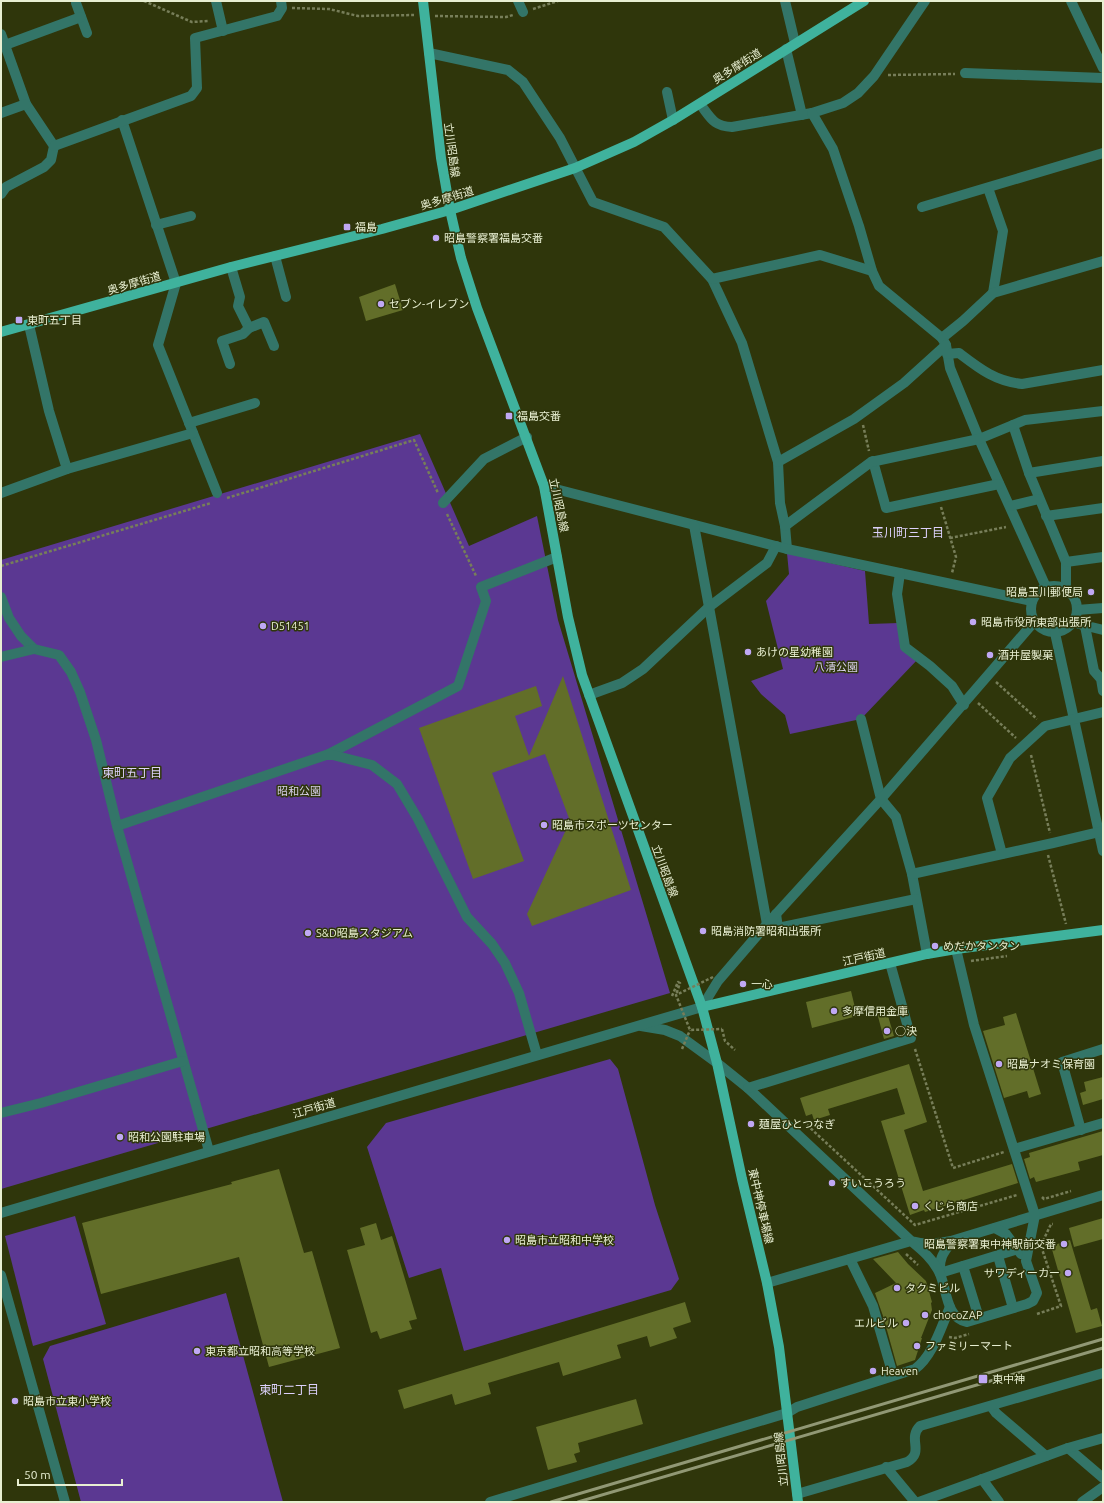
<svg xmlns="http://www.w3.org/2000/svg" width="1104" height="1503" font-family="Ubuntu,'Noto Sans JP',sans-serif">
<rect width="100%" height="100%" fill="#2f360b"/>
<g fill="#5b3892">
<path d="M 420,434 L 469,546 L 537,516 L 558,620 L 670,993 L 1,1189 L 1,560 Z"/>
<path d="M 787,553 L 865,571 L 869,624 L 899,623 L 905,647 L 918,659 L 861,719 L 790,734 L 785,715 L 761,694 L 751,681 L 783,669 L 766,601 L 789,574 Z"/>
<path d="M 610,1059 L 618,1069 L 655,1205 L 679,1279 L 671,1290 L 464,1351 L 441,1268 L 409,1278 L 367,1147 L 386,1123 Z"/>
<path d="M 75,1216 L 106,1324 L 33,1346 L 5,1236 Z"/>
<path d="M 226,1293 L 283,1502 L 81,1502 L 43,1359 L 50,1346 Z"/>
</g>
<g fill="#626e29">
<path d="M 395,284 L 403,310 L 366,321 L 359,297 Z"/>
<path d="M 563,676 L 631,890 L 532,926 L 527,914 L 570,821 L 545,754 L 492,773 L 524,861 L 473,879 L 419,728 L 536,686 L 542,706 L 515,716 L 529,756 Z"/>
<path d="M 851,991 L 857,1016 L 812,1028 L 806,1002 Z"/>
<path d="M 885,1006 L 894,1036 L 884,1039 L 876,1009 Z"/>
<path d="M 1016,1013 L 1041,1094 L 1029,1098 L 1027,1091 L 1004,1098 L 983,1031 L 1005,1025 L 1003,1017 Z"/>
<path d="M 909,1064 L 927,1122 L 904,1130 L 923,1191 L 1012,1164 L 1018,1183 L 925,1212 L 924,1210 L 910,1215 L 881,1121 L 905,1114 L 897,1088 L 828,1109 L 830,1115 L 814,1120 L 812,1114 L 806,1116 L 800,1098 Z"/>
<path d="M 1103,1077 L 1103,1099 L 1083,1105 L 1080,1093 L 1086,1091 L 1084,1082 Z"/>
<path d="M 1103,1131 L 1103,1155 L 1078,1162 L 1080,1170 L 1036,1182 L 1034,1177 L 1030,1179 L 1024,1159 L 1030,1157 L 1029,1153 Z"/>
<path d="M 279,1169 L 304,1253 L 312,1251 L 340,1348 L 269,1367 L 239,1257 L 101,1294 L 82,1223 L 232,1184 L 231,1182 Z"/>
<path d="M 1103,1218 L 1103,1239 L 1074,1247 L 1069,1228 Z"/>
<path d="M 376,1223 L 381,1240 L 392,1236 L 417,1319 L 409,1321 L 412,1329 L 380,1339 L 377,1331 L 371,1333 L 347,1250 L 365,1245 L 360,1228 Z"/>
<path d="M 1070,1240 L 1091,1310 L 1097,1308 L 1102,1326 L 1076,1333 L 1051,1246 Z"/>
<path d="M 898,1252 L 908,1264 L 926,1281 L 932,1302 L 931,1303 L 932,1310 L 921,1338 L 922,1338 L 915,1360 L 897,1366 L 883,1316 L 875,1293 L 896,1283 L 873,1259 Z"/>
<path d="M 685,1302 L 691,1322 L 673,1328 L 677,1338 L 650,1347 L 647,1336 L 617,1345 L 621,1358 L 563,1376 L 559,1362 L 488,1383 L 491,1394 L 455,1405 L 452,1394 L 404,1409 L 398,1390 Z"/>
<path d="M 636,1399 L 643,1424 L 578,1443 L 580,1452 L 574,1454 L 577,1462 L 548,1470 L 536,1427 Z"/>
</g>
<g fill="none" stroke-linecap="round" stroke-linejoin="round">
<g stroke="#777e59" stroke-width="2.5" stroke-dasharray="3 2" stroke-linecap="butt">
<path d="M 144,1 L 192,22 L 208,21"/>
<path d="M 292,8 L 329,9 L 358,16 L 414,15"/>
<path d="M 533,9 L 558,1"/>
<path d="M 435,16 L 506,17 L 513,15"/>
<path d="M 888,75 L 955,74"/>
<path d="M 863,425 L 869,451"/>
<path d="M 227,498 L 414,440 L 438,493"/>
<path d="M 941,507 L 956,557 L 952,573"/>
<path d="M 447,514 L 476,576"/>
<path d="M 950,538 L 1006,527"/>
<path d="M 1,566 L 211,503"/>
<path d="M 996,682 L 1037,719"/>
<path d="M 978,703 L 1016,738"/>
<path d="M 1031,755 L 1050,833"/>
<path d="M 1048,855 L 1066,924"/>
<path d="M 971,961 L 1007,956"/>
<path d="M 672,996 L 678,982 L 680,983 L 676,995"/>
<path d="M 722,1029 L 725,1041 L 735,1050"/>
<path d="M 915,1049 L 953,1168 L 1004,1152"/>
<path d="M 807,1125 L 915,1225 L 1017,1195"/>
<path d="M 1042,1197 L 1044,1199 L 1071,1191"/>
<path d="M 1043,1241 L 1051,1224 L 1053,1224"/>
<path d="M 906,1254 L 918,1265"/>
<path d="M 1037,1314 L 1061,1306 L 1041,1246"/>
<path d="M 949,1337 L 955,1338 L 969,1334"/>
</g>
<g stroke="#337568" stroke-width="10">
<path d="M 216,1 L 223,31"/>
<path d="M 518,1 L 523,12"/>
<path d="M 785,1 L 795,43"/>
<path d="M 1071,1 L 1103,68"/>
<path d="M 76,3 L 87,33"/>
<path d="M 1,34 L 26,104 L 54,146 L 51,160 L 44,167 L 6,187 L 1,194"/>
<path d="M 5,45 L 81,17"/>
<path d="M 786,49 L 802,115"/>
<path d="M 429,53 L 508,70 L 523,82 L 560,138 L 593,202 L 664,227 L 712,279 L 742,343 L 778,462 L 780,503 L 785,526 L 787,549"/>
<path d="M 965,73 L 1103,78"/>
<path d="M 667,92 L 673,120"/>
<path d="M 700,104 C 711,118 713,126 732,127 L 812,113 L 843,103 L 858,93 L 874,76 L 925,1"/>
<path d="M 1,113 L 26,104"/>
<path d="M 812,113 L 833,149 L 859,226 L 872,271 L 879,286 L 942,338 L 946,345 L 950,368 L 979,439 L 1046,587"/>
<path d="M 122,120 L 176,283 L 158,345 L 217,493"/>
<path d="M 54,146 L 191,96 L 197,88 L 195,38 L 277,16 L 282,8 L 281,1"/>
<path d="M 988,188 L 1003,231 L 993,293"/>
<path d="M 922,207 L 1103,153"/>
<path d="M 156,225 L 191,216"/>
<path d="M 275,256 L 286,297"/>
<path d="M 231,267 L 240,297 L 238,306 L 249,328"/>
<path d="M 712,279 L 820,255 L 872,271"/>
<path d="M 29,325 L 49,411 L 67,469"/>
<path d="M 942,338 L 963,321 L 993,293 L 1103,261"/>
<path d="M 947,354 L 959,353 C 980,369 995,381 1022,384 L 1103,370"/>
<path d="M 230,364 L 222,341 L 243,334 L 249,328 L 264,322 L 274,346"/>
<path d="M 189,423 L 255,403"/>
<path d="M 1013,425 L 1029,473 L 1066,562 L 1066,590"/>
<path d="M 873,461 L 886,508 L 999,484"/>
<path d="M 778,462 L 854,419 L 904,383 L 946,345"/>
<path d="M 1029,473 L 1103,461"/>
<path d="M 544,486 L 787,549 L 1032,601"/>
<path d="M 1,493 L 67,469 L 193,433"/>
<path d="M 443,503 L 484,459 L 527,437"/>
<path d="M 1010,506 L 1039,499"/>
<path d="M 1046,516 L 1103,508"/>
<path d="M 694,525 L 767,924"/>
<path d="M 785,526 L 871,462 L 979,439 L 1025,420 L 1103,411"/>
<path d="M 1066,562 L 1103,557"/>
<path d="M 900,573 L 897,594 L 905,647 L 930,666 L 952,686 L 964,705"/>
<circle cx="1054" cy="609" r="23"/>
<path d="M 1,597 L 9,618 L 21,636 L 34,649 L 59,655 L 71,672 L 80,692 L 96,740 L 117,826 L 209,1151"/>
<path d="M 1077,610 L 1103,608"/>
<path d="M 1079,624 L 1103,630"/>
<path d="M 1085,626 L 1094,671 L 1101,679 L 1103,691"/>
<path d="M 1055,633 L 1103,851"/>
<path d="M 1,657 L 34,649"/>
<path d="M 589,695 L 622,683 L 643,669 L 709,607 L 767,563 L 776,546"/>
<path d="M 861,719 L 881,799 L 896,817 L 912,874 L 927,954"/>
<path d="M 329,754 L 458,686 L 486,601 L 481,587 L 557,557"/>
<path d="M 117,826 L 329,754 L 372,765 L 397,784 L 418,819 L 467,917 L 492,944 L 505,963 L 519,993 L 537,1055"/>
<path d="M 1002,854 L 987,798 L 1010,758 L 1045,726 L 1103,712"/>
<path d="M 912,874 L 1053,843 L 1103,831"/>
<path d="M 776,914 L 778,928 L 916,899"/>
<path d="M 641,1026 L 665,1030 L 680,1036 L 717,1063 L 748,1088 L 911,1241 C 925,1245 936,1244 951,1241 L 1103,1195"/>
<path d="M 748,1088 L 911,1038 L 890,963"/>
<path d="M 1,1113 L 41,1103 L 183,1061"/>
<path d="M 1081,1130 L 1062,1062 L 1103,1049"/>
<path d="M 1014,1149 L 1103,1123"/>
<path d="M 1,1213 L 702,1007 L 718,981 L 767,924 L 881,799 L 1034,622"/>
<path d="M 995,1228 L 1006,1234 L 1021,1254"/>
<path d="M 998,1256 L 1013,1308"/>
<path d="M 850,1259 L 873,1306 L 893,1375"/>
<path d="M 963,1266 L 979,1318"/>
<path d="M 940,1273 L 1018,1249"/>
<path d="M 940,1273 C 939,1258 943,1253 952,1241"/>
<path d="M 1,1275 L 65,1502"/>
<path d="M 767,1283 L 911,1241 C 922,1250 934,1260 940,1274 C 947,1290 946,1318 967,1322 L 1027,1304 L 1033,1301 L 1037,1293 L 1026,1261 L 1035,1215 L 974,1025 L 956,949"/>
<path d="M 991,1406 L 996,1413 L 1046,1456"/>
<path d="M 1068,1448 L 1103,1478"/>
<path d="M 886,1467 L 915,1502"/>
<path d="M 982,1479 L 999,1502"/>
<path d="M 797,1494 L 907,1462 C 925,1452 907,1439 920,1426 L 1103,1373"/>
<path d="M 490,1502 L 787,1413 L 797,1407 L 915,1369 C 933,1356 941,1327 950,1307"/>
<path d="M 919,1502 L 1068,1448 L 1103,1438"/>
<path d="M 1082,1502 L 1103,1487"/>
</g>
<g stroke="#3fb29d" stroke-width="10">
<path d="M 423,1 L 441,158 L 450,210 L 461,258 L 477,308 L 544,486 L 568,617 L 582,675 L 702,1007 L 717,1063 L 742,1179 L 767,1283 L 779,1347 L 798,1502"/>
<path d="M 1,332 L 231,267 L 382,229 L 450,210 L 575,168 L 634,142 L 673,120 L 864,1"/>
<path d="M 702,1007 L 927,954 L 956,949 L 1103,930"/>
</g>
<g stroke="#919875" stroke-width="3">
<path d="M 551,1502 L 1103,1339"/>
<path d="M 578,1502 L 1103,1348"/>
</g>
<g stroke="#777e59" stroke-width="2.5" stroke-dasharray="3 2" stroke-linecap="butt">
<path d="M 713,977 L 676,995 L 690,1030 L 722,1029"/>
<path d="M 682,1049 L 690,1030"/>
</g>
</g>
<g fill="#c0a8f4" stroke="#2f360b" stroke-width="1.5">
<rect x="343" y="223" width="8" height="8" rx="2"/>
<circle cx="436" cy="238" r="4"/>
<circle cx="381" cy="304" r="4"/>
<rect x="15" y="316" width="8" height="8" rx="2"/>
<rect x="505" y="412" width="8" height="8" rx="2"/>
<circle cx="1091" cy="592" r="4"/>
<circle cx="973" cy="622" r="4"/>
<circle cx="263" cy="626" r="4"/>
<circle cx="748" cy="652" r="4"/>
<circle cx="990" cy="655" r="4"/>
<circle cx="544" cy="825" r="4"/>
<circle cx="703" cy="931" r="4"/>
<circle cx="308" cy="933" r="4"/>
<circle cx="935" cy="946" r="4"/>
<circle cx="743" cy="984" r="4"/>
<circle cx="834" cy="1011" r="4"/>
<circle cx="887" cy="1031" r="4"/>
<circle cx="999" cy="1064" r="4"/>
<circle cx="751" cy="1124" r="4"/>
<circle cx="120" cy="1137" r="4"/>
<circle cx="832" cy="1183" r="4"/>
<circle cx="915" cy="1206" r="4"/>
<circle cx="507" cy="1240" r="4"/>
<circle cx="1064" cy="1244" r="4"/>
<circle cx="1068" cy="1273" r="4"/>
<circle cx="897" cy="1288" r="4"/>
<circle cx="925" cy="1315" r="4"/>
<circle cx="906" cy="1323" r="4"/>
<circle cx="917" cy="1346" r="4"/>
<circle cx="197" cy="1351" r="4"/>
<circle cx="873" cy="1371" r="4"/>
<rect x="978" y="1374" width="10" height="10" rx="2"/>
<circle cx="15" cy="1401" r="4"/>
</g>
<g text-anchor="middle" dominant-baseline="central" stroke-width="3" stroke-linejoin="round" paint-order="stroke">
<g font-size="11" fill="#e8efd2" stroke="#2f360b">
<text transform="translate(737 66) rotate(-32)">奥多摩街道</text>
<text transform="translate(452 150) rotate(82)">立川昭島線</text>
<text transform="translate(447 198) rotate(-17)">奥多摩街道</text>
<text transform="translate(134 283) rotate(-16)">奥多摩街道</text>
<text transform="translate(559 505) rotate(78)">立川昭島線</text>
<text transform="translate(665 871) rotate(70)">立川昭島線</text>
<text transform="translate(864 957) rotate(-13)">江戸街道</text>
<text transform="translate(314 1108) rotate(-16)">江戸街道</text>
<text transform="translate(761 1206) rotate(77)">東中神停車場線</text>
<text transform="translate(781 1459) rotate(-96)">立川昭島線</text>
</g>
<g font-size="11" fill="#e8efd2" stroke="#2f360b" text-anchor="start">
<text x="355" y="227">福島</text>
<text x="444" y="238">昭島警察署福島交番</text>
<text x="389" y="304">セブン-イレブン</text>
<text x="27" y="320">東町五丁目</text>
<text x="517" y="416">福島交番</text>
<text x="1083" y="592" text-anchor="end">昭島玉川郵便局</text>
<text x="981" y="622">昭島市役所東部出張所</text>
<text x="271" y="626">D51451</text>
<text x="756" y="652">あけの星幼稚園</text>
<text x="998" y="655">酒井屋製菓</text>
<text x="552" y="825">昭島市スポーツセンター</text>
<text x="711" y="931">昭島消防署昭和出張所</text>
<text x="316" y="933">S&amp;D昭島スタジアム</text>
<text x="943" y="946">めだかタンタン</text>
<text x="751" y="984">一心</text>
<text x="842" y="1011">多摩信用金庫</text>
<text x="895" y="1031">○決</text>
<text x="1007" y="1064">昭島ナオミ保育園</text>
<text x="759" y="1124">麺屋ひとつなぎ</text>
<text x="128" y="1137">昭和公園駐車場</text>
<text x="840" y="1183">すいこうろう</text>
<text x="923" y="1206">くじら商店</text>
<text x="515" y="1240">昭島市立昭和中学校</text>
<text x="1056" y="1244" text-anchor="end">昭島警察署東中神駅前交番</text>
<text x="1060" y="1273" text-anchor="end">サワディーカー</text>
<text x="905" y="1288">タクミビル</text>
<text x="933" y="1315">chocoZAP</text>
<text x="898" y="1323" text-anchor="end">エルビル</text>
<text x="925" y="1346">ファミリーマート</text>
<text x="205" y="1351">東京都立昭和高等学校</text>
<text x="881" y="1371">Heaven</text>
<text x="992" y="1379">東中神</text>
<text x="23" y="1401">昭島市立東小学校</text>
</g>
<g font-size="11" fill="#d7cfea" stroke="#2f360b">
<text x="836" y="667">八清公園</text>
<text x="299" y="791">昭和公園</text>
</g>
<g font-size="12" fill="#ddd1fc" stroke="#2f360b">
<text x="908" y="532">玉川町三丁目</text>
<text x="132" y="772">東町五丁目</text>
<text x="289" y="1389">東町二丁目</text>
</g>
</g>
<rect width="1104" height="1503" fill="none" stroke="#e8efd2" stroke-width="4"/>
<path d="M18 1479v6h104v-6" fill="none" stroke="#e8efd2" stroke-width="2"/>
<text x="24" y="1479" font-size="12" fill="#e8efd2" stroke="#2f360b" stroke-width="3" paint-order="stroke">50 m</text>
</svg>
